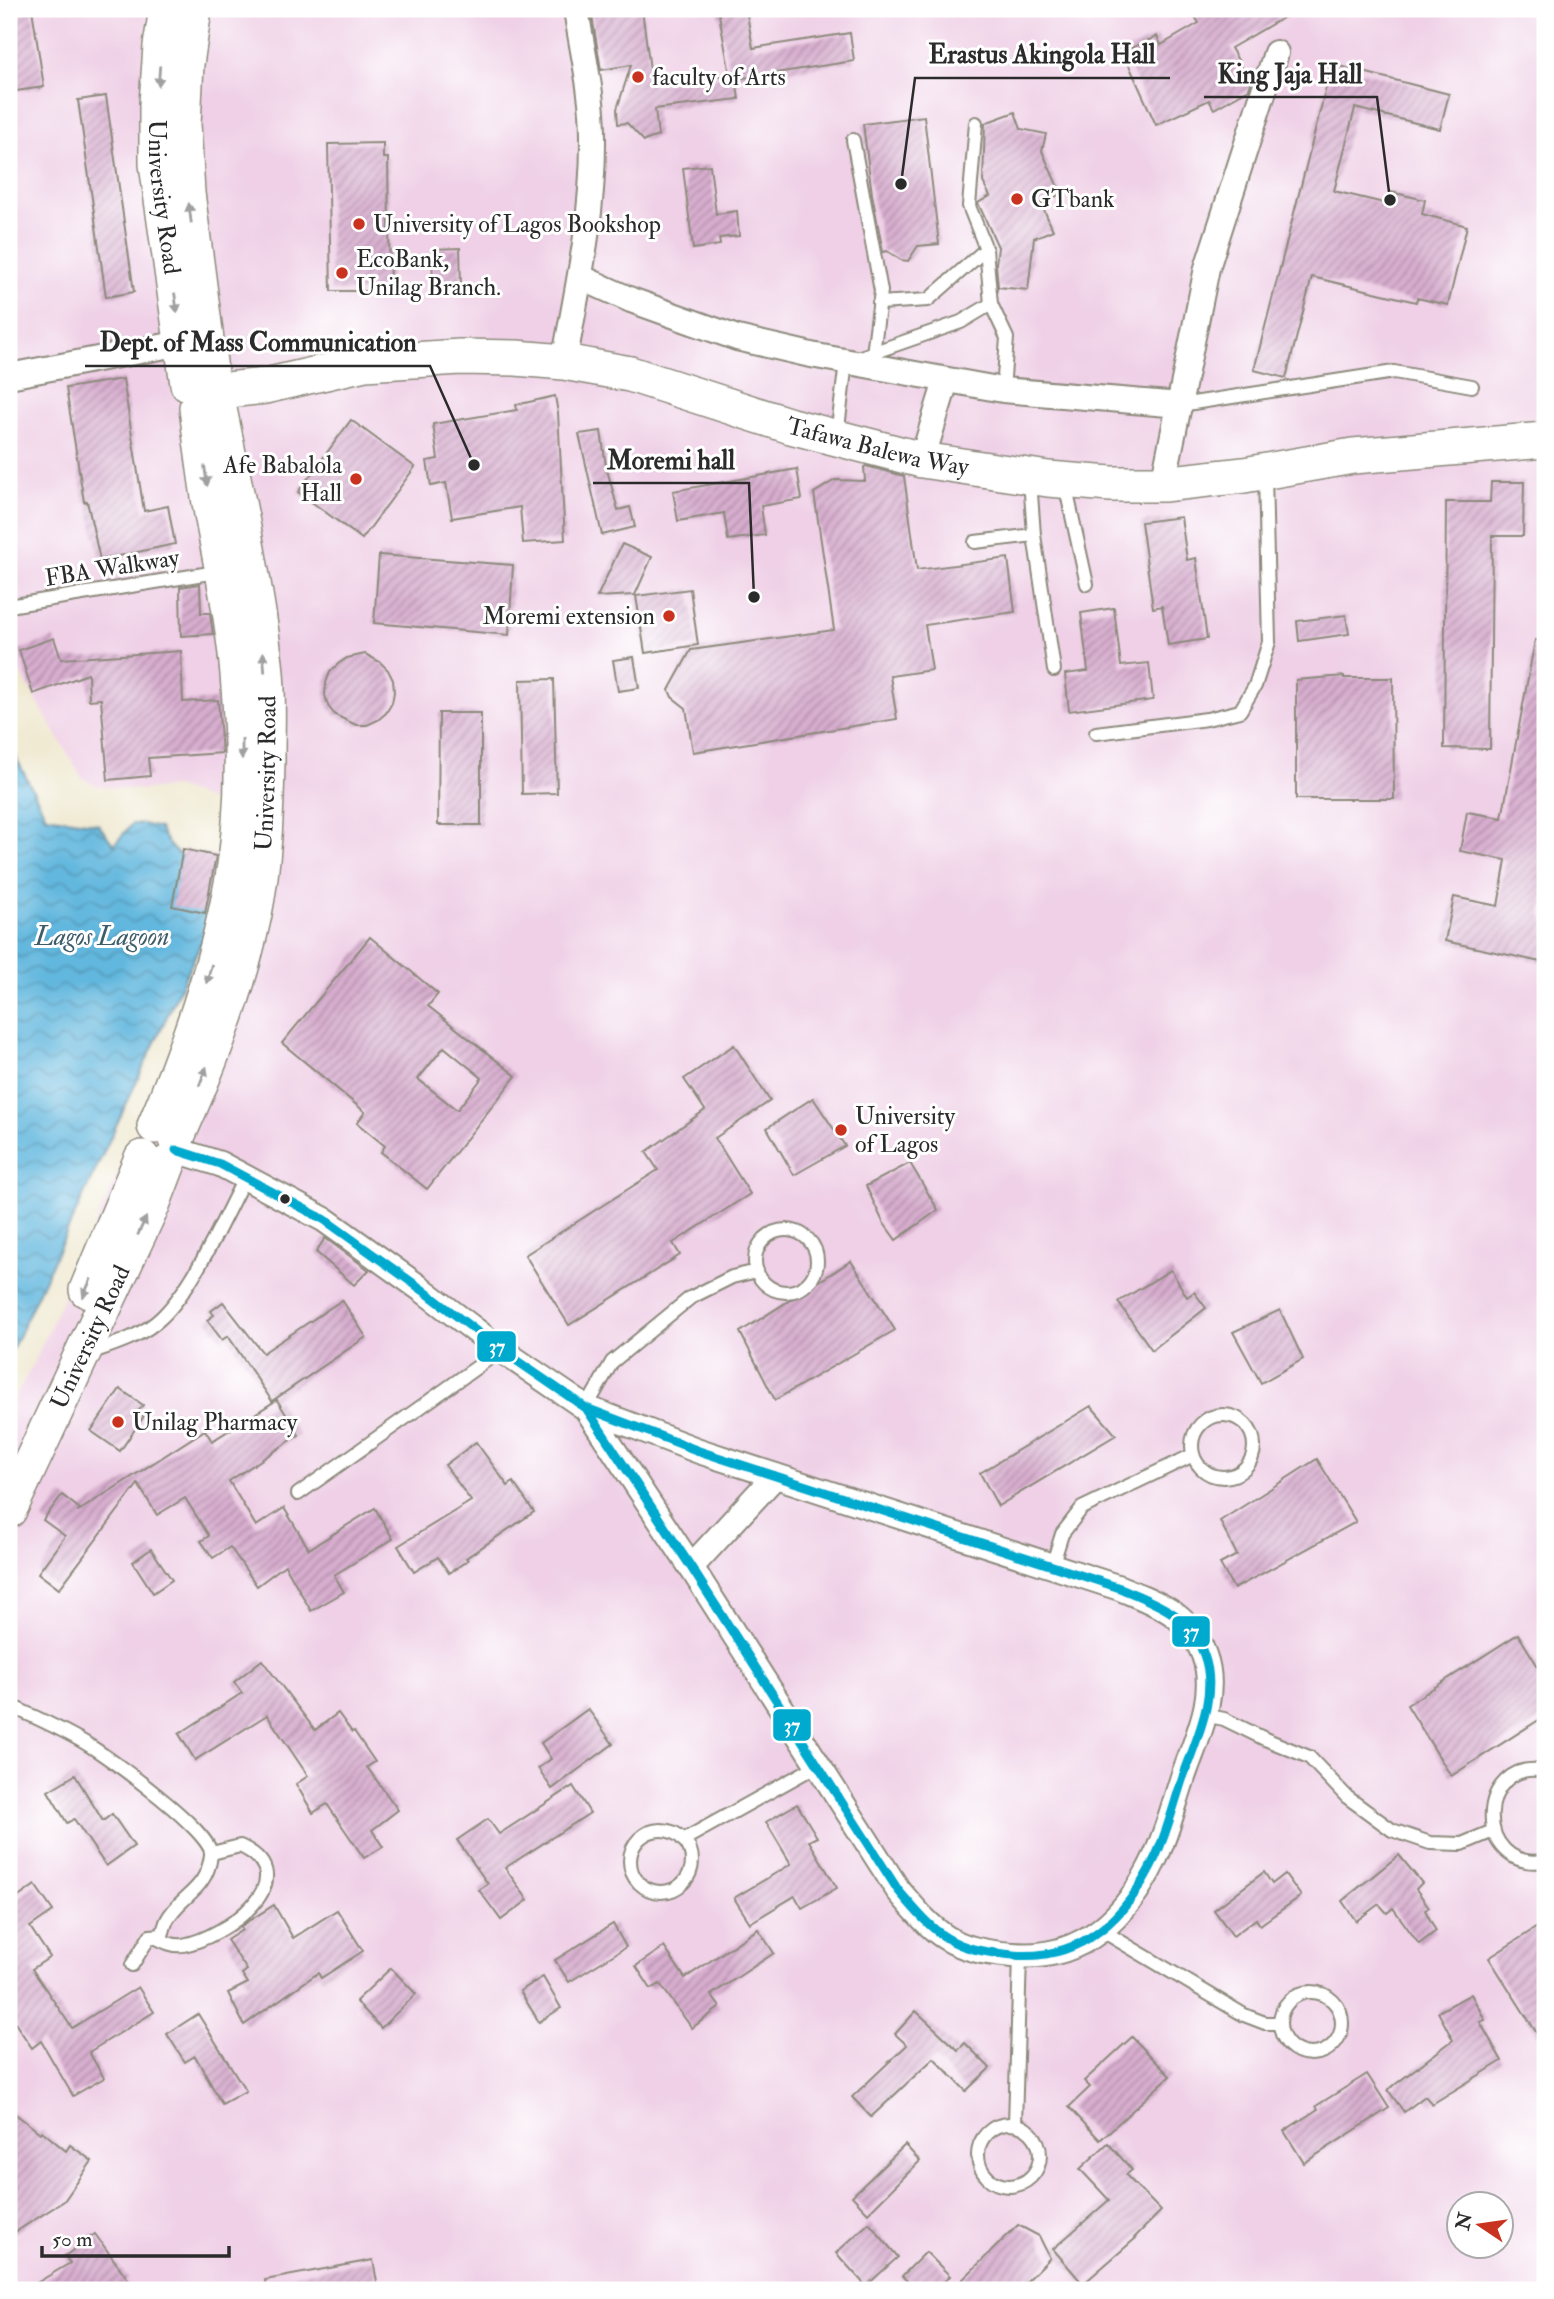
<svg xmlns="http://www.w3.org/2000/svg" width="1554" height="2299" font-family="'IM FELL Double Pica',serif">
<defs>
<pattern id="water-waves" width="16" height="10" patternUnits="userSpaceOnUse" patternTransform="scale(1.75)"><rect width="16" height="10" fill="#62b7de"/><path d="M0 5q4-4 8 0t8 0" fill="none" stroke="#5195b4"/></pattern>
<pattern id="building-hatch" width="6" height="6" patternUnits="userSpaceOnUse" patternTransform="scale(1.75)"><rect width="6" height="6" fill="#d8aecf"/><path d="M-1 1l2-2M0 6l6-6M5 7l2-2" fill="none" stroke="#af8ea8"/></pattern>
</defs>
<rect width="100%" height="100%" fill="#fff"/>
<filter id="ink" filterUnits="userSpaceOnUse"><feTurbulence type="fractalNoise" baseFrequency=".0143" numOctaves="2"/><feDisplacementMap in="SourceGraphic" scale="14" xChannelSelector="R" yChannelSelector="G"/><feConvolveMatrix kernelMatrix="1 2 1 2 8 2 1 2 1" color-interpolation-filters="sRGB"/></filter>
<filter id="wash" filterUnits="userSpaceOnUse"><feTurbulence type="fractalNoise" baseFrequency=".00686" numOctaves="4" result="noise"/><feDisplacementMap in="SourceGraphic" scale="28" xChannelSelector="R" yChannelSelector="G"/><feGaussianBlur stdDeviation="1.57" result="paint"/><feColorMatrix in="noise" values="0 0 0 0 0 0 0 0 0 0 0 0 0 0 0 0 0 1.4 0 .05"/><feComposite in="paint" operator="in"/></filter>
<g filter="url(#wash)">
<rect width="100%" height="100%" fill="#efe8cf"/>
<path fill="#efd0e6" fill-rule="evenodd" d="M 9,9 L 1545,9 L 1545,2290 L 9,2290 L 9,1409 L 37,1356 L 237,904 L 249,853 L 219,804 L 176,787 L 141,790 L 97,786 L 82,778 L 9,654 ZM 1460,2204 L 1502,2204 L 1502,2246 L 1460,2246 Z"/>
<path fill="url(#water-waves)" stroke="#467184" stroke-width="2" d="M 9,744 L 46,816 L 98,824 L 114,845 L 132,824 L 143,824 L 159,828 C 174,860 188,861 221,865 L 221,900 L 9,1356 Z"/>
<g id="blocks">
<g fill="url(#building-hatch)" fill-rule="evenodd">
<path d="M 9,9 L 32,9 L 44,87 L 9,92 Z"/>
<path d="M 622,9 L 642,9 L 652,85 L 730,75 L 718,9 L 746,9 L 753,48 L 850,33 L 854,61 L 736,79 L 739,99 L 655,109 L 658,136 L 644,141 L 627,123 L 618,124 L 617,109 L 631,65 L 601,70 L 593,22 L 592,13 Z"/>
<path d="M 1190,9 L 1298,9 L 1231,48 L 1251,83 L 1249,89 L 1214,109 L 1209,100 L 1156,125 L 1123,52 L 1157,36 L 1161,45 L 1199,23 Z"/>
<path d="M 1332,64 L 1449,94 L 1440,129 L 1355,108 L 1334,191 L 1388,204 L 1391,192 L 1425,200 L 1422,214 L 1467,226 L 1448,305 L 1417,298 L 1416,302 L 1312,277 L 1286,378 L 1254,370 Z"/>
<path d="M 106,96 L 134,292 L 106,297 L 78,100 Z"/>
<path d="M 1015,112 L 1021,129 L 1046,134 L 1042,151 L 1061,194 L 1041,203 L 1053,230 L 1034,238 L 1028,290 L 998,287 L 996,264 L 998,247 L 978,203 L 990,196 L 983,182 L 985,123 Z"/>
<path d="M 924,116 L 939,244 L 918,246 L 908,261 L 901,260 L 887,251 L 883,252 L 872,194 L 863,124 Z"/>
<path d="M 383,143 L 383,158 L 388,158 L 390,293 L 368,294 L 368,291 L 331,291 L 328,144 Z"/>
<path d="M 710,165 L 716,214 L 737,211 L 739,236 L 719,238 L 720,245 L 693,249 L 683,168 Z"/>
<path d="M 460,248 L 461,286 L 433,287 L 432,249 Z"/>
<path d="M 123,379 L 144,511 L 168,506 L 175,544 L 100,560 L 87,501 L 84,502 L 66,388 Z"/>
<path d="M 555,396 L 558,413 L 565,540 L 523,543 L 520,507 L 452,518 L 446,483 L 431,486 L 427,461 L 438,459 L 433,424 L 517,410 L 516,405 Z"/>
<path d="M 351,420 L 415,467 L 362,539 L 298,492 Z"/>
<path d="M 601,431 L 606,466 L 618,510 L 630,507 L 635,527 L 602,535 L 579,434 Z"/>
<path d="M 866,466 L 904,476 L 917,570 L 1008,558 L 1015,612 L 925,625 L 932,670 L 890,676 L 897,719 L 693,752 L 686,708 L 672,697 L 669,690 L 691,650 L 834,630 L 814,493 L 835,480 L 865,481 L 864,467 Z"/>
<path d="M 797,469 L 802,499 L 761,506 L 765,535 L 728,540 L 724,513 L 678,521 L 673,491 Z"/>
<path d="M 1491,482 L 1524,482 L 1523,536 L 1492,536 L 1490,749 L 1444,748 L 1446,502 L 1490,502 Z"/>
<path d="M 1181,517 L 1187,560 L 1196,558 L 1207,639 L 1168,645 L 1162,606 L 1153,608 L 1141,522 Z"/>
<path d="M 622,544 L 652,557 L 635,595 L 597,597 Z"/>
<path d="M 379,555 L 513,565 L 509,635 L 374,623 Z"/>
<path d="M 200,584 L 201,613 L 210,613 L 213,634 L 181,636 L 180,587 Z"/>
<path d="M 690,589 L 698,645 L 645,653 L 636,596 Z"/>
<path d="M 1114,608 L 1121,666 L 1149,663 L 1153,700 L 1069,711 L 1065,674 L 1088,671 L 1081,613 Z"/>
<path d="M 1346,615 L 1349,634 L 1299,641 L 1297,621 Z"/>
<path d="M 54,638 L 61,659 L 181,651 L 183,702 L 218,700 L 222,753 L 148,758 L 150,776 L 108,780 L 101,699 L 89,700 L 88,674 L 33,694 L 19,650 Z"/>
<path d="M 1535,640 L 1545,641 L 1545,894 L 1541,916 L 1545,917 L 1545,963 L 1445,941 L 1454,897 L 1498,906 L 1506,860 L 1460,851 L 1467,812 L 1502,818 Z"/>
<path d="M 365,654 L 380,662 L 388,670 L 393,680 L 394,692 L 392,703 L 386,713 L 378,720 L 367,725 L 356,725 L 335,715 L 328,706 L 325,695 L 326,683 L 330,672 L 338,664 L 347,658 Z"/>
<path d="M 634,657 L 639,688 L 618,691 L 613,660 Z"/>
<path d="M 1344,676 L 1344,678 L 1393,678 L 1394,799 L 1296,799 L 1296,680 Z"/>
<path d="M 554,679 L 557,793 L 522,794 L 520,680 Z"/>
<path d="M 439,713 L 481,713 L 481,825 L 438,825 Z"/>
<path d="M 183,849 L 216,856 L 205,913 L 172,906 Z"/>
<path d="M 370,937 L 438,994 L 428,1006 L 516,1076 L 427,1189 L 381,1152 L 385,1146 L 357,1123 L 365,1112 L 282,1043 ZM 444,1047 L 482,1078 L 457,1110 L 418,1079 Z"/>
<path d="M 734,1045 L 770,1101 L 715,1138 L 750,1194 L 673,1243 L 680,1255 L 569,1325 L 525,1255 L 658,1170 L 646,1152 L 705,1110 L 684,1079 Z"/>
<path d="M 813,1098 L 845,1146 L 794,1175 L 767,1128 Z"/>
<path d="M 910,1163 L 938,1210 L 896,1240 L 883,1222 L 866,1186 Z"/>
<path d="M 325,1238 L 369,1270 L 354,1285 L 316,1252 Z"/>
<path d="M 851,1261 L 895,1330 L 775,1400 L 740,1332 Z"/>
<path d="M 1171,1270 L 1187,1297 L 1194,1292 L 1206,1308 L 1152,1350 L 1118,1302 Z"/>
<path d="M 342,1300 L 366,1337 L 272,1401 L 228,1336 L 222,1340 L 207,1320 L 214,1315 L 211,1311 L 223,1302 L 263,1353 Z"/>
<path d="M 1280,1310 L 1303,1359 L 1261,1383 L 1233,1332 Z"/>
<path d="M 120,1389 L 143,1405 L 138,1412 L 144,1416 L 120,1451 L 91,1431 Z"/>
<path d="M 277,1400 L 299,1435 L 229,1481 L 256,1526 L 284,1508 L 309,1549 L 375,1508 L 393,1539 L 334,1575 L 344,1592 L 311,1611 L 285,1565 L 257,1586 L 230,1547 L 213,1558 L 201,1541 L 209,1536 L 185,1498 L 157,1515 L 138,1484 L 59,1589 L 38,1573 L 65,1536 L 43,1520 L 62,1495 L 80,1509 L 77,1512 L 205,1430 L 212,1441 Z"/>
<path d="M 1091,1406 L 1116,1435 L 998,1506 L 980,1473 Z"/>
<path d="M 476,1442 L 508,1486 L 513,1482 L 534,1512 L 466,1558 L 468,1560 L 449,1573 L 438,1557 L 414,1572 L 398,1546 L 471,1501 L 445,1465 Z"/>
<path d="M 1317,1459 L 1356,1522 L 1234,1589 L 1220,1564 L 1237,1555 L 1220,1521 Z"/>
<path d="M 151,1549 L 172,1580 L 153,1593 L 133,1562 Z"/>
<path d="M 1518,1634 L 1545,1678 L 1545,1716 L 1451,1776 L 1407,1705 Z"/>
<path d="M 262,1660 L 315,1730 L 338,1713 L 352,1732 L 354,1731 L 375,1762 L 367,1767 L 398,1810 L 372,1830 L 383,1847 L 364,1858 L 327,1804 L 313,1813 L 296,1784 L 308,1776 L 267,1715 L 195,1760 L 179,1734 L 242,1693 L 234,1682 Z"/>
<path d="M 588,1709 L 613,1744 L 552,1789 L 538,1768 L 551,1759 L 541,1743 Z"/>
<path d="M 75,1775 L 103,1821 L 112,1814 L 134,1846 L 106,1866 L 74,1819 L 67,1823 L 48,1791 Z"/>
<path d="M 573,1786 L 590,1813 L 505,1868 L 528,1900 L 501,1920 L 479,1890 L 488,1884 L 457,1840 L 488,1819 L 499,1834 Z"/>
<path d="M 797,1804 L 817,1837 L 809,1841 L 837,1888 L 802,1908 L 795,1896 L 750,1923 L 734,1898 L 791,1864 L 766,1822 Z"/>
<path d="M 1399,1855 L 1422,1883 L 1416,1889 L 1429,1907 L 1425,1910 L 1436,1931 L 1419,1944 L 1393,1908 L 1387,1913 L 1379,1904 L 1356,1921 L 1342,1901 Z"/>
<path d="M 1264,1872 L 1272,1884 L 1285,1874 L 1301,1896 L 1260,1925 L 1256,1919 L 1233,1936 L 1214,1910 Z"/>
<path d="M 35,1885 L 53,1911 L 30,1927 L 50,1957 L 32,1969 L 72,2028 L 138,1987 L 154,2012 L 89,2052 L 104,2078 L 73,2096 L 41,2041 L 32,2048 L 9,2014 L 9,1894 L 13,1901 Z"/>
<path d="M 274,1905 L 293,1938 L 337,1910 L 363,1951 L 321,1978 L 318,1973 L 244,2025 L 228,1993 L 248,1983 L 242,1974 L 247,1970 L 227,1940 L 242,1930 L 241,1927 L 244,1924 Z"/>
<path d="M 1545,1922 L 1545,2046 L 1489,1958 Z"/>
<path d="M 613,1924 L 626,1947 L 569,1982 L 555,1960 Z"/>
<path d="M 758,1929 L 774,1953 L 711,1995 L 720,2007 L 692,2028 L 660,1984 L 651,1989 L 636,1966 L 664,1947 L 685,1978 Z"/>
<path d="M 391,1968 L 416,1994 L 381,2028 L 356,2001 Z"/>
<path d="M 543,1977 L 561,2008 L 539,2022 L 520,1991 Z"/>
<path d="M 1471,1994 L 1485,2020 L 1480,2022 L 1502,2061 L 1432,2104 L 1425,2096 L 1404,2112 L 1388,2090 L 1453,2040 L 1438,2012 Z"/>
<path d="M 916,2011 L 958,2050 L 965,2043 L 990,2068 L 966,2091 L 934,2058 L 871,2117 L 852,2097 L 907,2045 L 895,2034 Z"/>
<path d="M 198,2014 L 246,2091 L 222,2104 L 195,2056 L 185,2062 L 167,2034 Z"/>
<path d="M 1132,2037 L 1170,2076 L 1100,2140 L 1069,2107 L 1090,2087 L 1084,2081 Z"/>
<path d="M 1367,2074 L 1389,2108 L 1304,2163 L 1284,2131 L 1318,2109 L 1316,2106 Z"/>
<path d="M 9,2109 L 40,2133 L 42,2131 L 66,2151 L 70,2145 L 92,2161 L 64,2201 L 9,2236 Z"/>
<path d="M 1108,2143 L 1132,2170 L 1126,2175 L 1161,2211 L 1135,2237 L 1136,2238 L 1083,2284 L 1053,2249 L 1109,2200 L 1080,2169 Z"/>
<path d="M 905,2145 L 920,2161 L 868,2213 L 852,2196 Z"/>
<path d="M 869,2223 L 898,2257 L 866,2286 L 836,2253 Z"/>
<path d="M 1018,2225 L 1039,2236 L 1050,2258 L 1018,2290 L 952,2290 Z"/>
<path d="M 95,2234 L 128,2279 L 125,2281 L 132,2290 L 25,2290 L 70,2263 L 65,2256 Z"/>
<path d="M 926,2252 L 950,2276 L 936,2290 L 916,2290 L 902,2276 Z"/>
<path d="M 373,2260 L 378,2288 L 365,2290 L 266,2290 L 265,2280 Z"/>
</g>
</g>
</g>
<g filter="url(#ink)">
<use href="#blocks" fill-opacity="0" stroke="#8d8a7d" stroke-width="2"/>
<g fill="none" stroke-linecap="round" stroke-linejoin="round">
<defs>
<g id="lane">
<path d="M 976,123 L 969,206 L 986,249 L 991,304 L 1007,338 L 1003,390"/>
<path d="M 853,140 L 881,291 L 873,354"/>
<path d="M 879,303 L 928,300 L 986,249"/>
<path d="M 1180,405 L 1394,372 L 1472,386"/>
<path d="M 837,436 L 846,362 L 961,322 L 991,304"/>
<path d="M 1065,484 L 1087,584"/>
<path d="M 1034,535 L 1054,670"/>
<path d="M 975,542 L 1034,535 L 1030,480"/>
<path d="M 9,606 L 222,571"/>
<path d="M 1096,733 L 1207,719 L 1240,711 L 1255,686 L 1269,642 L 1265,475"/>
<circle cx="786" cy="1261" r="31"/>
<path d="M 89,1353 C 113,1345 143,1336 162,1317 C 195,1285 223,1219 245,1177"/>
<path d="M 586,1408 L 612,1362 L 690,1298 L 732,1277 L 757,1271"/>
<circle cx="1223" cy="1446" r="31"/>
<path d="M 298,1494 L 501,1350"/>
<path d="M 1052,1566 L 1062,1534 L 1082,1508 L 1193,1455"/>
<path d="M 9,1705 C 36,1718 65,1730 90,1746 C 111,1759 214,1833 211,1855 C 207,1891 180,1895 167,1920 C 165,1924 164,1930 162,1935 L 150,1936 L 132,1965"/>
<path d="M 1204,1715 L 1224,1719 L 1265,1739 L 1309,1757 L 1347,1797 L 1392,1830 L 1430,1843 L 1462,1844 L 1493,1831"/>
<path d="M 1545,1771 C 1476,1757 1472,1872 1545,1861"/>
<circle cx="661" cy="1861" r="31"/>
<path d="M 683,1840 L 818,1765"/>
<path d="M 1101,1930 L 1244,2015 L 1265,2023 L 1280,2023"/>
<path d="M 152,1936 C 162,1940 172,1947 183,1945 C 224,1938 309,1878 240,1846 L 212,1853"/>
<circle cx="1311" cy="2023" r="31"/>
<path d="M 1015,2124 L 1020,1956"/>
<circle cx="1009" cy="2155" r="31"/>
</g>
<g id="street">
<path d="M 580,277 L 631,300 L 737,338 L 811,355 L 1003,390 L 1180,405"/>
<path d="M 564,362 C 578,287 594,212 593,135 C 593,94 582,50 576,9"/>
<path d="M 9,376 L 197,340"/>
<path d="M 922,460 L 946,381"/>
<path d="M 1163,484 L 1207,268 L 1276,53"/>
<path d="M 176,1150 L 220,1164 L 325,1220 L 424,1291 L 501,1350 L 586,1408 L 699,1451 L 1120,1588 C 1157,1604 1189,1613 1204,1655 C 1219,1695 1196,1739 1183,1777 C 1174,1804 1167,1833 1155,1858 C 1127,1917 1082,1961 1013,1955 C 950,1950 937,1936 898,1890 L 691,1567 L 586,1408"/>
<path d="M 691,1567 L 775,1476"/>
</g>
<g id="secondary">
<path id="s1" d="M 167,9 L 161,46 L 157,104 L 157,164 L 188,384"/>
<path d="M 194,9 L 186,64 L 183,124 L 187,193 L 211,378"/>
<path id="s2" d="M 219,391 L 265,386 L 365,363 L 460,357 L 516,358 L 564,362 L 630,374 L 791,426 L 922,460 L 1048,479 L 1111,484 L 1163,484 L 1244,475 L 1353,456 L 1545,440"/>
<path d="M 155,1126 C 189,1046 218,963 233,878 C 244,816 244,749 239,687 C 235,624 221,564 210,503 C 205,472 201,440 197,408"/>
<path id="s3" d="M 176,1139 C 209,1066 238,992 254,914 C 264,864 266,812 267,761 C 267,726 269,689 264,655 C 253,569 234,484 217,399"/>
<path d="M 87,1290 L 142,1158"/>
<path id="s4" d="M 9,1510 L 152,1205 L 168,1163"/>
</g>
</defs>
<use href="#lane" stroke="#8d8a7d" stroke-width="16"/>
<use href="#street" stroke="#8d8a7d" stroke-width="28"/>
<use href="#secondary" stroke="#8d8a7d" stroke-width="38"/>
<use href="#lane" stroke="#fff" stroke-width="12"/>
<use href="#street" stroke="#fff" stroke-width="24"/>
<use href="#secondary" stroke="#fff" stroke-width="35"/>
<defs>
<path id="bus-1" d="M 176,1150 L 220,1164 L 325,1220 L 424,1291 L 501,1350 L 586,1408 L 699,1451 L 1120,1588 C 1157,1604 1189,1613 1204,1655 C 1219,1695 1196,1739 1183,1777 C 1174,1804 1167,1833 1155,1858 C 1127,1917 1082,1961 1013,1955 C 950,1950 937,1936 898,1890 L 691,1567 L 586,1408"/>
</defs>
<use href="#bus-1" stroke="#fff" stroke-width="14"/>
<use href="#bus-1" stroke="#00a9ce" stroke-width="9"/>
</g>
<defs><path id="oneway-solid" d="M-6-.8H1V-3.2L6.5 0L1 3.2V.8H-6Z" transform="scale(1.75)"/></defs>
<g fill="#a0a0a0">
<use href="#oneway-solid" transform="translate(159 76) rotate(94)"/>
<use href="#oneway-solid" transform="translate(190 213) rotate(-97)"/>
<use href="#oneway-solid" transform="translate(176 303) rotate(82)"/>
<use href="#oneway-solid" transform="translate(206 476) rotate(82)"/>
<use href="#oneway-solid" transform="translate(264 662) rotate(-94)"/>
<use href="#oneway-solid" transform="translate(242 749) rotate(90)"/>
<use href="#oneway-solid" transform="translate(209 974) rotate(105)"/>
<use href="#oneway-solid" transform="translate(203 1076) rotate(-69)"/>
<use href="#oneway-solid" transform="translate(142 1226) rotate(-65)"/>
<use href="#oneway-solid" transform="translate(87 1288) rotate(114)"/>
</g>
</g>
<g fill="#c8321e" stroke="#fff" stroke-width="2.5">
<circle cx="638" cy="77" r="7"/>
<circle cx="1017" cy="199" r="7"/>
<circle cx="359" cy="224" r="7"/>
<circle cx="342" cy="273" r="7"/>
<circle cx="356" cy="479" r="7"/>
<circle cx="669" cy="616" r="7"/>
<circle cx="841" cy="1130" r="7"/>
<circle cx="118" cy="1422" r="7"/>
</g>
<circle fill="#2b2b2b" stroke="#fff" stroke-width="2.5" cx="285" cy="1199" r="6"/>
<g text-anchor="middle" dominant-baseline="central" stroke-width="6" stroke-linejoin="round" paint-order="stroke">
<g font-size="24" fill="#2b2b2b" stroke="#fff" text-anchor="start">
<text x="652" y="77">faculty of Arts</text>
<text x="1031" y="199">GTbank</text>
<text x="373" y="224">University of Lagos Bookshop</text>
<text x="356" y="259">EcoBank,<tspan x="356" dy="28">Unilag Branch.</tspan></text>
<text x="342" y="465" text-anchor="end">Afe Babalola<tspan x="342" dy="28">Hall</tspan></text>
<text x="655" y="616" text-anchor="end">Moremi extension</text>
<text x="855" y="1116">University<tspan x="855" dy="28">of Lagos</tspan></text>
<text x="132" y="1422">Unilag Pharmacy</text>
</g>
<g font-size="24" fill="#2b2b2b" stroke="#fff">
<text stroke="none"><textPath href="#s1" startOffset="189">University Road</textPath></text>
<text stroke="none"><textPath href="#s2" startOffset="674">Tafawa Balewa Way</textPath></text>
<text transform="translate(112 568) rotate(-9)">FBA Walkway</text>
<text stroke="none"><textPath href="#s3" startOffset="380">University Road</textPath></text>
<text stroke="none"><textPath href="#s4" startOffset="191">University Road</textPath></text>
</g>
<g font-size="26" font-style="italic" fill="#3e5c6a" stroke="#fff">
<text x="102" y="937">Lagos Lagoon</text>
</g>
</g>
<path fill="none" stroke="#2b2b2b" stroke-width="2.5" d="M901 184L915 78H1170M1390 200L1377 97H1204M474 465L430 366H85M754 597L749 483H593"/>
<g fill="#2b2b2b" stroke="#fff" stroke-width="2.5">
<circle cx="901" cy="184" r="7"/>
<circle cx="1390" cy="200" r="7"/>
<circle cx="474" cy="465" r="7"/>
<circle cx="754" cy="597" r="7"/>
</g>
<g font-size="26" text-anchor="middle" font-weight="bold" fill="#2b2b2b" stroke="#fff" stroke-width="6" stroke-linejoin="round" paint-order="stroke">
<text x="1042" y="63">Erastus Akingola Hall</text>
<text x="1290" y="83">King Jaja Hall</text>
<text x="258" y="351">Dept. of Mass Communication</text>
<text x="671" y="469">Moremi hall</text>
</g>
<g stroke="#fff" stroke-width="2.5">
<rect x="476" y="1330" width="41" height="33" rx="7" fill="#00a9ce"/>
<rect x="1171" y="1615" width="40" height="33" rx="7" fill="#00a9ce"/>
<rect x="772" y="1708" width="40" height="34" rx="7" fill="#00a9ce"/>
</g>
<g font-size="19" text-anchor="middle" font-weight="bold" fill="#fff">
<text x="497" y="1353">37</text>
<text x="1191" y="1638">37</text>
<text x="792" y="1732">37</text>
</g>
<rect width="1554" height="2299" fill="none" stroke="#fff" stroke-width="35"/>
<g transform="translate(1480 2225) rotate(283)"><circle r="33" fill="#ffffff" stroke="#aaaaaa" stroke-width="2"/>
<path d="M0-5L12 26L0 18L-12 26Z" fill="#c8321e"/>
<text y="-10" font-size="19" font-weight="bold" text-anchor="middle" fill="#2b2b2b">N</text>
</g>
<path d="M42 2246v10h187v-10" fill="none" stroke="#2b2b2b" stroke-width="3.5"/>
<text x="52" y="2246" font-size="21" fill="#2b2b2b" stroke="#ffffff" stroke-width="5" paint-order="stroke">50 m</text>
</svg>
